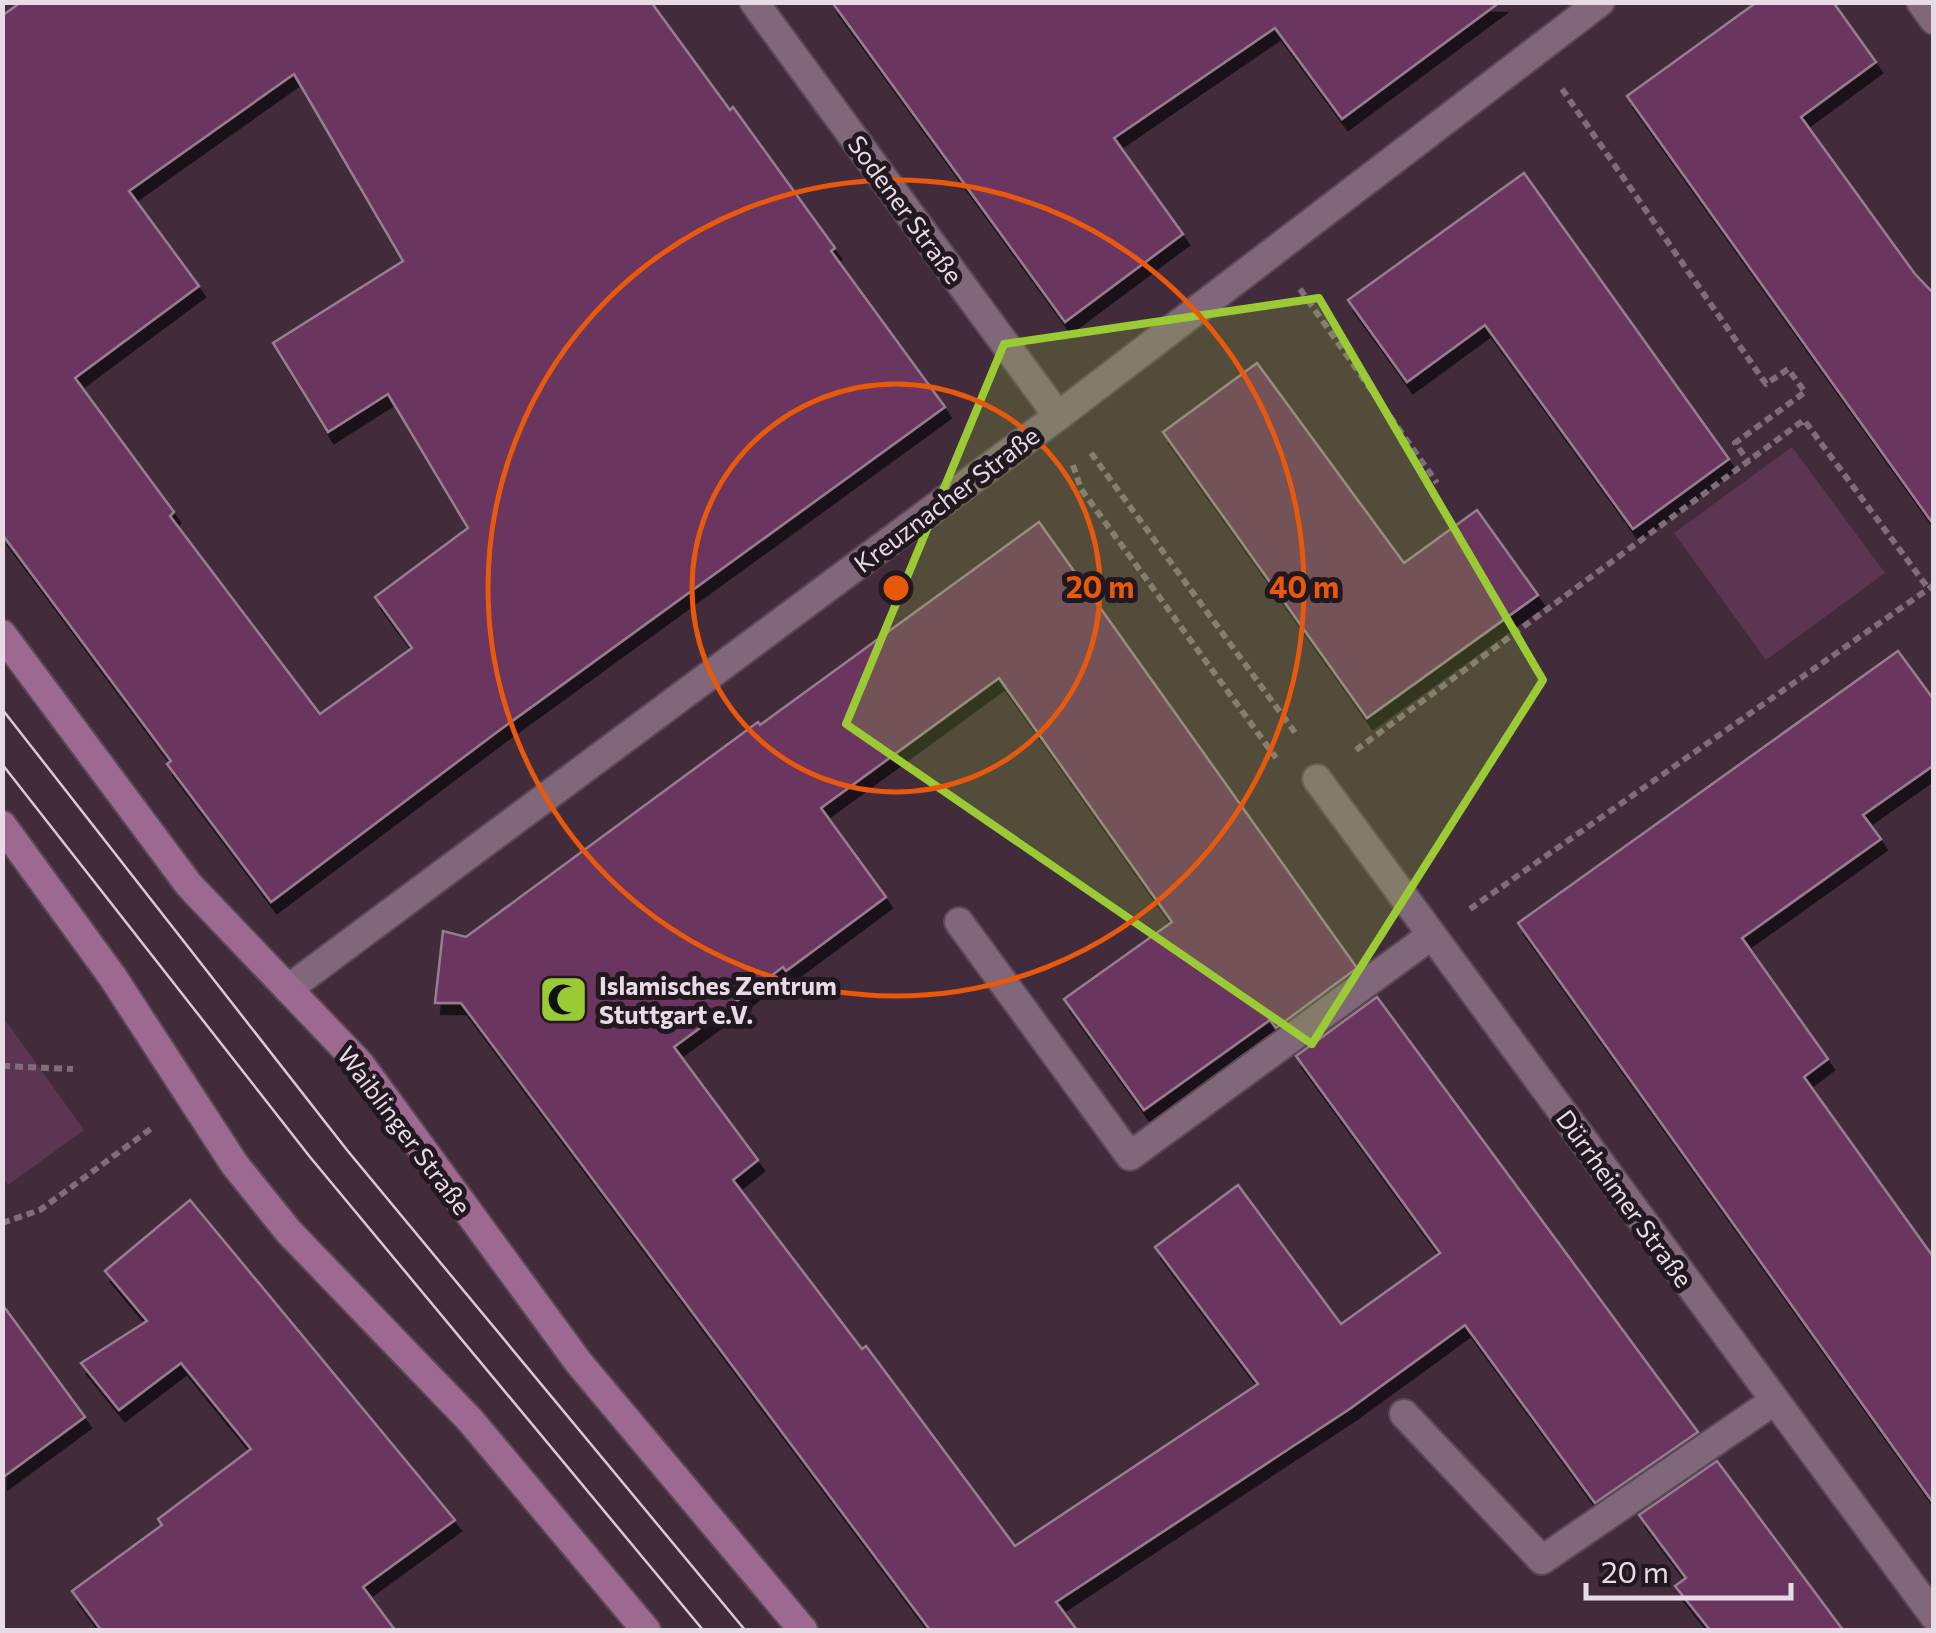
<svg xmlns="http://www.w3.org/2000/svg" width="1936" height="1633" font-family="Commissioner,sans-serif">
<defs>
<filter id="shadow"><feDropShadow dx="6" dy="11" stdDeviation="0" flood-color="#0009"/></filter>
</defs>
<rect width="100%" height="100%" fill="#422c3c"/>
<g fill="#5b3552">
<path d="M 1792,447 L 1885,573 L 1766,660 L 1674,533 Z"/>
<path d="M 3,1017 L 84,1130 L 8,1185 L 2,1177 Z"/>
</g>
<g fill="#6a345e" stroke="#977d90" stroke-width="2.5" fill-rule="evenodd" filter="url(#shadow)">
<path d="M 21,2 L 651,2 L 730,110 L 733,107 L 835,248 L 831,251 L 945,407 L 497,732 L 271,902 L 167,764 L 171,761 L 2,534 L 2,16 ZM 294,74 L 403,261 L 273,343 L 328,432 L 388,394 L 468,528 L 375,597 L 412,648 L 320,714 L 170,516 L 174,512 L 75,378 L 199,286 L 129,191 Z"/>
<path d="M 832,2 L 1500,2 L 1342,119 L 1275,28 L 1114,138 L 1183,234 L 1065,322 Z"/>
<path d="M 1757,2 L 1833,2 L 1876,62 L 1801,117 L 1915,274 L 1934,294 L 1934,525 L 1627,96 Z"/>
<path d="M 1524,173 L 1729,459 L 1633,529 L 1485,325 L 1407,382 L 1348,300 Z"/>
<path d="M 1257,363 L 1404,563 L 1477,510 L 1538,595 L 1367,718 L 1163,432 Z"/>
<path d="M 1039,522 L 1357,968 L 1276,1028 L 1270,1020 L 1144,1110 L 1064,999 L 1172,922 L 999,678 L 821,808 L 886,897 L 786,971 L 783,967 L 674,1047 L 758,1160 L 733,1180 L 862,1349 L 866,1346 L 1015,1546 L 1258,1384 L 1155,1247 L 1238,1185 L 1341,1324 L 1440,1253 L 1296,1056 L 1377,997 L 1698,1432 L 1595,1503 L 1465,1325 L 1351,1408 L 1056,1602 L 1077,1630 L 930,1630 L 461,1003 L 435,1003 L 443,931 L 466,937 L 758,722 L 760,725 Z"/>
<path d="M 1898,651 L 1934,700 L 1934,765 L 1863,815 L 1881,839 L 1742,938 L 1828,1059 L 1804,1077 L 1934,1258 L 1934,1504 L 1518,923 Z"/>
<path d="M 190,1200 L 455,1520 L 363,1587 L 395,1630 L 101,1630 L 72,1591 L 162,1525 L 158,1519 L 251,1449 L 181,1363 L 119,1410 L 81,1363 L 147,1321 L 105,1271 Z"/>
<path d="M 2,1304 L 85,1417 L 2,1478 Z"/>
<path d="M 1717,1461 L 1843,1630 L 1710,1630 L 1675,1586 L 1686,1578 L 1639,1515 Z"/>
</g>
<g fill="none" stroke-linecap="round" stroke-linejoin="round">
<defs>
<g id="service">
<path d="M 959,922 L 1130,1156 L 1432,935"/>
<path d="M 1404,1414 L 1542,1560 L 1774,1401"/>
</g>
<g id="minor">
<path d="M 754,2 L 1058,416"/>
<path d="M 1921,2 L 1934,20"/>
<path d="M 1317,779 L 1934,1616"/>
<path d="M 288,989 L 1058,416 L 1600,2"/>
</g>
<g id="secondary">
<path d="M 2,634 L 189,885 L 360,1064 L 579,1363 L 803,1630"/>
<path d="M 2,825 L 112,976 L 235,1165 L 289,1232 L 470,1420 L 646,1630"/>
</g>
</defs>
<use href="#service" stroke="#5a4855" stroke-width="32"/>
<use href="#minor" stroke="#5a4855" stroke-width="32"/>
<use href="#secondary" stroke="#5a4855" stroke-width="32"/>
<g stroke="#806d7a" stroke-width="6" stroke-dasharray="8 5" stroke-linecap="butt">
<path d="M 1562,89 L 1766,384 L 1788,369 L 1805,392 L 1735,443 L 1748,461"/>
<path d="M 1300,289 L 1437,483"/>
<path d="M 1091,453 L 1296,734"/>
<path d="M 1073,465 L 1081,489 L 1276,758"/>
<path d="M 1356,750 L 1804,420 L 1928,588"/>
<path d="M 1470,909 L 1934,585"/>
<path d="M 2,1066 L 73,1069"/>
<path d="M 2,1223 L 40,1210 L 152,1128"/>
</g>
<use href="#service" stroke="#806779" stroke-width="28"/>
<use href="#minor" stroke="#806779" stroke-width="28"/>
<use href="#secondary" stroke="#9d6991" stroke-width="28"/>
<g stroke="#d8c9d4" stroke-width="2.5">
<path d="M 2,709 L 347,1150 L 745,1630"/>
<path d="M 2,764 L 310,1157 L 703,1630"/>
</g>
</g>
<path fill="#9acb35" fill-opacity="0.2" stroke="#9acb35" stroke-width="8" stroke-linejoin="round" d="M 1319,298 L 1543,680 L 1312,1044 L 846,724 L 1004,344 Z"/>
<g fill="none" stroke="#e8590c" stroke-width="5">
<circle cx="896" cy="588" r="204"/>
<circle cx="896" cy="588" r="408"/>
</g>
<defs>
<symbol id="mosque-square" viewBox="-11 -11 22 22"><rect x="-9" y="-9" width="18" height="18" rx="4" fill="#9acb35" stroke="#22181f"/><path d="M3.5-4.9A6 6 0 1 0 3.5 4.9A5 5 0 1 1 3.5-4.9Z" fill="#111"/></symbol>
</defs>
<g fill-rule="evenodd">
<use href="#mosque-square" x="536" y="972" width="55" height="55"/>
</g>
<g text-anchor="middle" dominant-baseline="central" stroke-width="10" stroke-linejoin="round" paint-order="stroke">
<g font-size="25" fill="#e9dbe5" stroke="#22181f">
<text transform="translate(906 209) rotate(54)">Sodener Straße</text>
<text transform="translate(946 499) rotate(-37)">Kreuznacher Straße</text>
<text transform="translate(405 1130) rotate(53)">Waiblinger Straße</text>
<text transform="translate(1625 1198) rotate(54)">Dürrheimer Straße</text>
</g>
<g font-size="25" font-weight="bold" fill="#e9dbe5" stroke="#22181f" text-anchor="start">
<text x="599" y="985">Islamisches Zentrum<tspan x="599" dy="29">Stuttgart e.V.</tspan></text>
</g>
</g>
<circle cx="896" cy="588" r="15" fill="#e8590c" stroke="#22181f" stroke-width="5"/>
<g font-size="30" text-anchor="middle" font-weight="bold" fill="#e8590c" stroke="#22181f" stroke-width="10" stroke-linejoin="round" paint-order="stroke">
<text x="1100" y="598">20 m</text>
<text x="1304" y="598">40 m</text>
</g>
<rect width="1936" height="1633" fill="none" stroke="#e9dbe5" stroke-width="10"/>
<path d="M1586 1583v15h205v-15" fill="none" stroke="#e9dbe5" stroke-width="5"/>
<text x="1601" y="1583" font-size="30" fill="#e9dbe5" stroke="#22181f" stroke-width="8" paint-order="stroke">20 m</text>
</svg>
